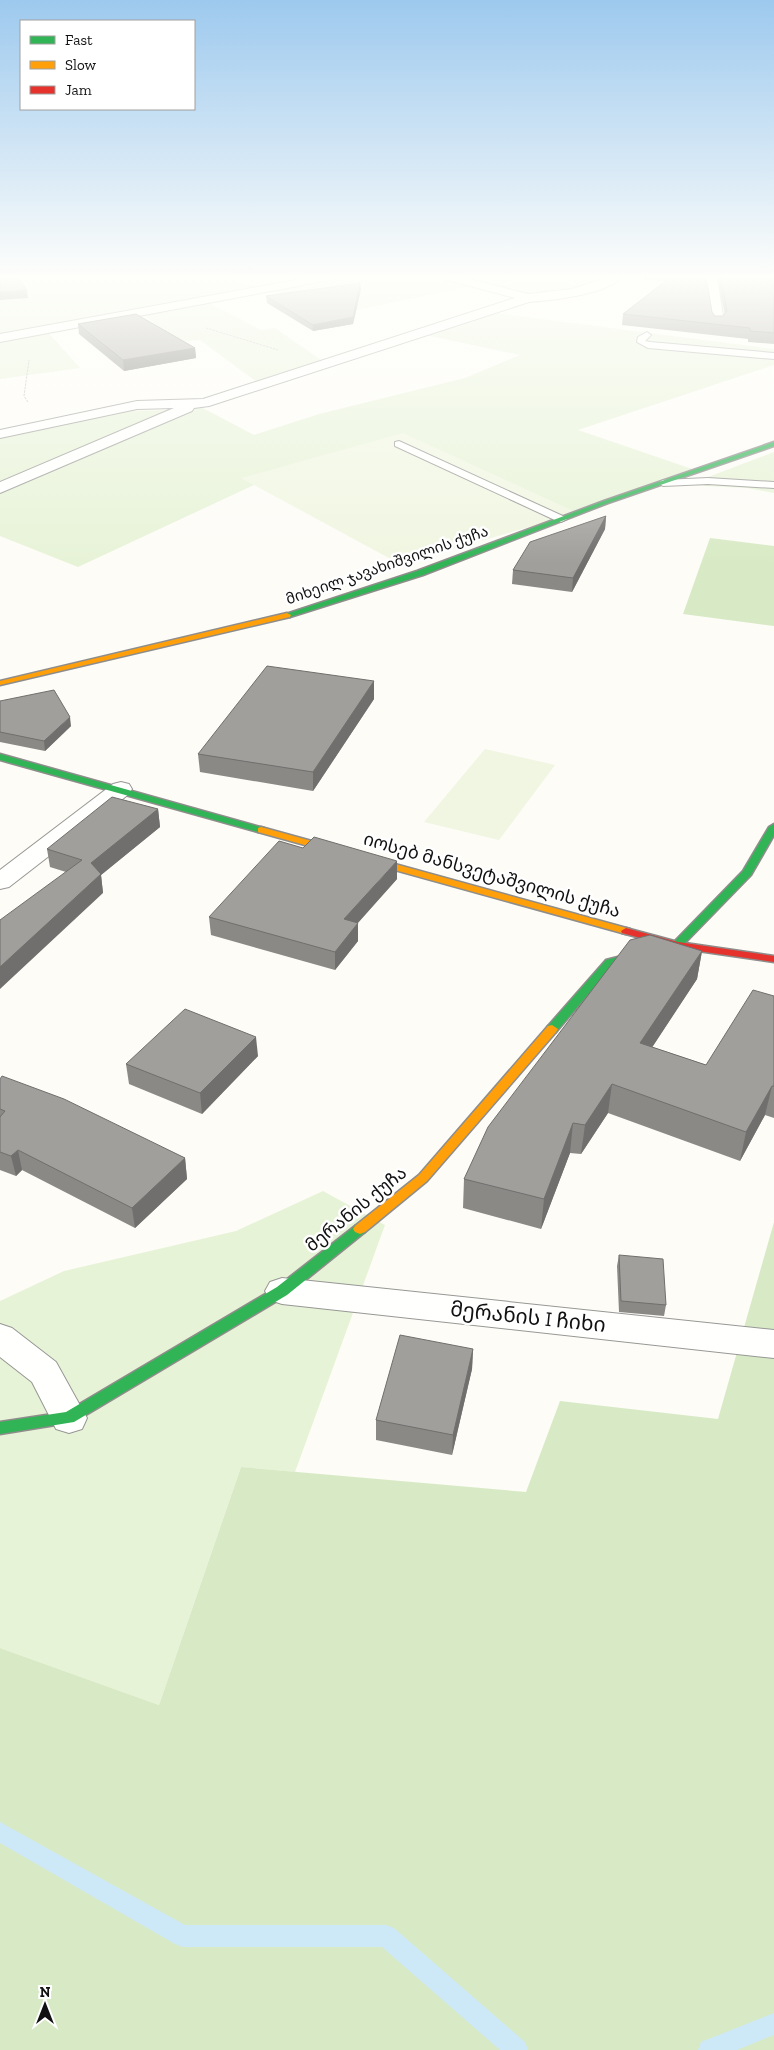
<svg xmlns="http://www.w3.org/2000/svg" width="774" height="2050" viewBox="0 0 774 2050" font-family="'Zilla Slab','Noto Sans Georgian',serif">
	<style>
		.green { fill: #e7f3d7 }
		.forest { fill: #d8eac5 }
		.pitch { fill: #f0f6e1 }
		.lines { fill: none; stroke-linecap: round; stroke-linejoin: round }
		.stream { fill: #cde8f7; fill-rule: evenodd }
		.lane-casing { stroke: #979795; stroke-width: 2 }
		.street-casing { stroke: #979795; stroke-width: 2 }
		.fast-casing { stroke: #8e8d8b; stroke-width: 3 }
		.slow-casing { stroke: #8e8d8b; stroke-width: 3 }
		.jam-casing { stroke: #8e8d8b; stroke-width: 3 }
		.path { stroke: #b9b9b8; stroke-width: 1; stroke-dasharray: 2.5 1; stroke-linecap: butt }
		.lane { fill: #fffffe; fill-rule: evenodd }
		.street { fill: #fffffe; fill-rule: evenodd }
		.fast { fill: #30b455; fill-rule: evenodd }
		.slow { fill: #ff9f0a; fill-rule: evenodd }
		.jam { fill: #e5322d; fill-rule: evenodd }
		.wall { fill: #8a8986 }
		.shaded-wall { fill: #716f6d }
		.building { fill: #a19f9c; stroke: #716f6d }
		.labels { text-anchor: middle; stroke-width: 5; stroke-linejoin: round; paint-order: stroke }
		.far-street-label { font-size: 15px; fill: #111; stroke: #fff }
		.street-label { font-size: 18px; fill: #111; stroke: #fff }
		.near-street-label { font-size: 21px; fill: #111; stroke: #fff }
	</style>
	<rect width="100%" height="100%" fill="#fdfcf7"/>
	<g class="green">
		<polygon points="0,277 227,277 265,289 330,277 616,277 581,290 528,298 478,285 327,316 265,289 205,301 261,330 275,328 327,364 261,385 200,340 176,342 141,312 46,330 80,368 0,379"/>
		<polygon points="487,312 774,349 774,365 578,430 698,471 578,513 242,478 254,485 78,567 0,536 0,491 195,404 254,435 319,414 465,378 520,355 421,334"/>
		<polygon points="172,410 0,483 0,438 122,411"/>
		<polygon points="774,452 774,493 747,488 687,485"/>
		<polygon points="323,1191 385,1225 295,1472 241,1467 159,1705 0,1648 0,1301 64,1271 236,1231"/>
	</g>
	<g class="forest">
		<polygon points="710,538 774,546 774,626 683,614"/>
		<polygon points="774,1222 774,2050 0,2050 0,1648 159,1705 241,1467 526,1492 560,1401 718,1419"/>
	</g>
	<g class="pitch">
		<polygon points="403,433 578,513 400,564 241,478"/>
		<polygon points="485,749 555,765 499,840 424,822"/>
	</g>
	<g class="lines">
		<g class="stream">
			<polygon points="0,1822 185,1925 386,1925 394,1928 525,2042 528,2050 500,2050 382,1947 183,1947 175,1944 0,1843"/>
			<polygon points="774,2013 774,2035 737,2050 698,2050 701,2042"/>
		</g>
		<defs>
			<g id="lane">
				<polygon points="647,332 651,335 645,341 650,342 774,353 774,359 648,348 637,342 638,337"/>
				<polygon points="399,441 565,517 567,519 561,522 557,521 395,446 395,442"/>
				<polygon points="708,478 774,482 774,488 708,484 663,486 658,483 663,480"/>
			</g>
			<g id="street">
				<polygon points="312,277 336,277 330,280 0,342 0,334"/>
				<path d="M442,277H461L528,294L573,289L607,277H622C606,295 553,300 529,302L209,406L194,408L192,411L0,493V482L174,408L137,409L0,438V430L137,401L203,399L515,298L444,279Z"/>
				<polygon points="705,277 717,277 724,322 722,325 714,325 712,322"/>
				<polygon points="121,782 129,784 132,789 129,794 9,887 0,889 0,870 113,784"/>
				<polygon points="282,1278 774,1330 774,1358 282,1304 270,1300 265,1291 270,1282"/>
				<polygon points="0,1324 12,1328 56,1362 87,1418 82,1429 69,1433 56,1429 32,1382 0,1357"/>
			</g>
			<g id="fast">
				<polygon points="774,442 774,446 608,503 423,575 290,617 283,615 417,571 604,501"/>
				<polygon points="0,754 264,828 266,830 264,832 258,832 0,760"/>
				<polygon points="774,824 774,835 751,875 681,947 614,964 556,1032 548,1032 546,1029 548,1026 606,960 673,943 743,871 769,827"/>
				<polygon points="360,1224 365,1226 367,1229 365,1232 287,1295 74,1422 0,1434 0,1422 66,1412 277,1287 355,1226"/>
			</g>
			<g id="slow">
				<polygon points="287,613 291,615 290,617 0,685 0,681"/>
				<polygon points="261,827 630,929 631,931 626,934 622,933 258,832 258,828"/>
				<polygon points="552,1025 558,1029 556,1032 427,1181 365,1232 360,1234 355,1232 353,1229 355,1226 419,1175 548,1026"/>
			</g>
			<polygon id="jam" points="626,928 678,942 774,956 774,962 677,948 622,933 621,931"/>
		</defs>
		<use href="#lane" class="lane-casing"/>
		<use href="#street" class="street-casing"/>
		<use href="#fast" class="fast-casing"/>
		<use href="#slow" class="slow-casing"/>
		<use href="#jam" class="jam-casing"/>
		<g class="path">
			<polyline points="206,328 278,350"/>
			<polyline points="28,402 24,396 29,360"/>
		</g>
		<use href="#lane" class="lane"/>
		<use href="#street" class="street"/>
		<use href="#fast" class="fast"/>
		<use href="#slow" class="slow"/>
		<use href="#jam" class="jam"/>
	</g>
	<g class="wall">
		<polygon points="644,277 706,277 712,312 715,316 723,316 725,315 717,277 774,277 774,344 748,342 748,339 622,325 623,314 665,281 644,280"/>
		<polygon points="361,289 353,324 313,331 267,303 266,296"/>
		<polygon points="78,324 195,348 196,358 124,371 79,334"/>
		<polygon points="606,516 605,529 572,592 512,584 513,570"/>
		<polygon points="374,681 374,699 313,791 200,772 198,754"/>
		<polygon points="0,701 71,726 45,751 0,742"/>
		<polygon points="158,809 160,827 101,875 103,893 66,872 50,867 47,849"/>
		<polygon points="397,879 358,923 358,941 335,970 211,935 209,917"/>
		<polygon points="702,951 697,979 652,1047 706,1065 774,996 774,1118 765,1115 740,1161 608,1113 581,1154 570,1153 541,1229 463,1208 464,1179"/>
		<polygon points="258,1056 202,1114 129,1084 126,1064"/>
		<polygon points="0,1079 185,1158 187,1179 135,1228 22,1170 16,1176 0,1170"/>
		<polygon points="619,1255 666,1305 664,1316 619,1312 617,1266"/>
		<polygon points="473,1349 472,1369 452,1455 376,1440 376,1420"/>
	</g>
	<g class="shaded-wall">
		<polygon points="360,283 361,289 353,324 313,331 313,325"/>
		<polygon points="27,290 28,298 0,300 0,292"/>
		<polygon points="195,348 196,358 124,371 123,360"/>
		<polygon points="606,516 605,529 572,592 573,578"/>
		<polygon points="374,681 374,699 313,791 313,772"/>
		<polygon points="70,717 71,726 45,751 44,741"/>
		<polygon points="158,809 160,827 101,875 103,893 0,989 0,967 91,863"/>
		<polygon points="397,861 397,879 345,937 344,919"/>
		<polygon points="358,923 358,941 335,970 335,952"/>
		<polygon points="702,951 697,979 636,1072 640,1043"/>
		<polygon points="256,1037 258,1056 202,1114 200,1093"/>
		<polygon points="612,1084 608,1113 581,1154 585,1125"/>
		<polygon points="772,1086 765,1115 740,1161 746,1132"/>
		<polygon points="573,1123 570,1153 541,1229 544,1199"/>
		<polygon points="18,1150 22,1170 16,1176 11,1156"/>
		<polygon points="185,1158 187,1179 135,1228 132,1208"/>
		<polygon points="473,1349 472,1369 452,1455 453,1435"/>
	</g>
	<g class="building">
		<polygon points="0,277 17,277 27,290 0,292"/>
		<polygon points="671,277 706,277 712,312 715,316 723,316 727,311 721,277 774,277 774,333 750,331 750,328 623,314"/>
		<polygon points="360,283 353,317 313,325 266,296"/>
		<polygon points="136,314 195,348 123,360 78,324"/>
		<polygon points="606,516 573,578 513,570 530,542"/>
		<polygon points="267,666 374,681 313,772 198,754"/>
		<polygon points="54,690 70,717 44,741 0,732 0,701"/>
		<polygon points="112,797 158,809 91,863 101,874 0,967 0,920 82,860 47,849"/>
		<polygon points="314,837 397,861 344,919 358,923 335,952 209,917 279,841 303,848"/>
		<polygon points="650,935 702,951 640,1043 706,1065 753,990 774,996 774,1086 772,1086 746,1132 612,1084 585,1125 573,1123 544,1199 464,1179 488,1127 630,940"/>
		<polygon points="185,1009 256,1037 200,1093 126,1064"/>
		<polygon points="2,1076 64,1099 185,1158 132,1208 18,1150 11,1156 0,1152 0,1117 5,1111 0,1109 0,1079"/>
		<polygon points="619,1255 663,1259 666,1305 621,1301"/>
		<polygon points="400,1335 473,1349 453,1435 376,1420"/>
	</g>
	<linearGradient id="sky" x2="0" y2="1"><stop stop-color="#9dc9ee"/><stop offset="0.49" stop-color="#fefefb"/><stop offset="1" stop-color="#fefefb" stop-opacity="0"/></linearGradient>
	<rect width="774" height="564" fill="url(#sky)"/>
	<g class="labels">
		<g class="far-street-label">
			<text transform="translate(387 565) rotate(-19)" y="5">მიხეილ ჯავახიშვილის ქუჩა</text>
		</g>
		<g class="street-label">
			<text transform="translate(492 875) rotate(16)" y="6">იოსებ მანსვეტაშვილის ქუჩა</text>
			<text transform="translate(356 1209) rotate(-39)" y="6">მერანის ქუჩა</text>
		</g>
		<g class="near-street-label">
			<text transform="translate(528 1317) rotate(6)" y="7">მერანის I ჩიხი</text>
		</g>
	</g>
	<rect x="20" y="20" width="175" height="90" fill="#ffffff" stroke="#a0a0a0"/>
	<rect x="30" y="36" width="25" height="8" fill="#30b455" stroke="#a0a0a0"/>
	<text x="65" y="45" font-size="15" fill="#111111">Fast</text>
	<rect x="30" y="61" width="25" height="8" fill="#ff9f0a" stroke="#a0a0a0"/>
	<text x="65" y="70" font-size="15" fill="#111111">Slow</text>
	<rect x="30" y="86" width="25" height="8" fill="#e5322d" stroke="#a0a0a0"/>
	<text x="65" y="95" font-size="15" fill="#111111">Jam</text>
	<g transform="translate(45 2005)" stroke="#ffffff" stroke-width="4" paint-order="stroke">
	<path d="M0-4L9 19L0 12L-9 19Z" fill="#111111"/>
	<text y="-8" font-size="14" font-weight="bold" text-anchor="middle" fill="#111111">N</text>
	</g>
</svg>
